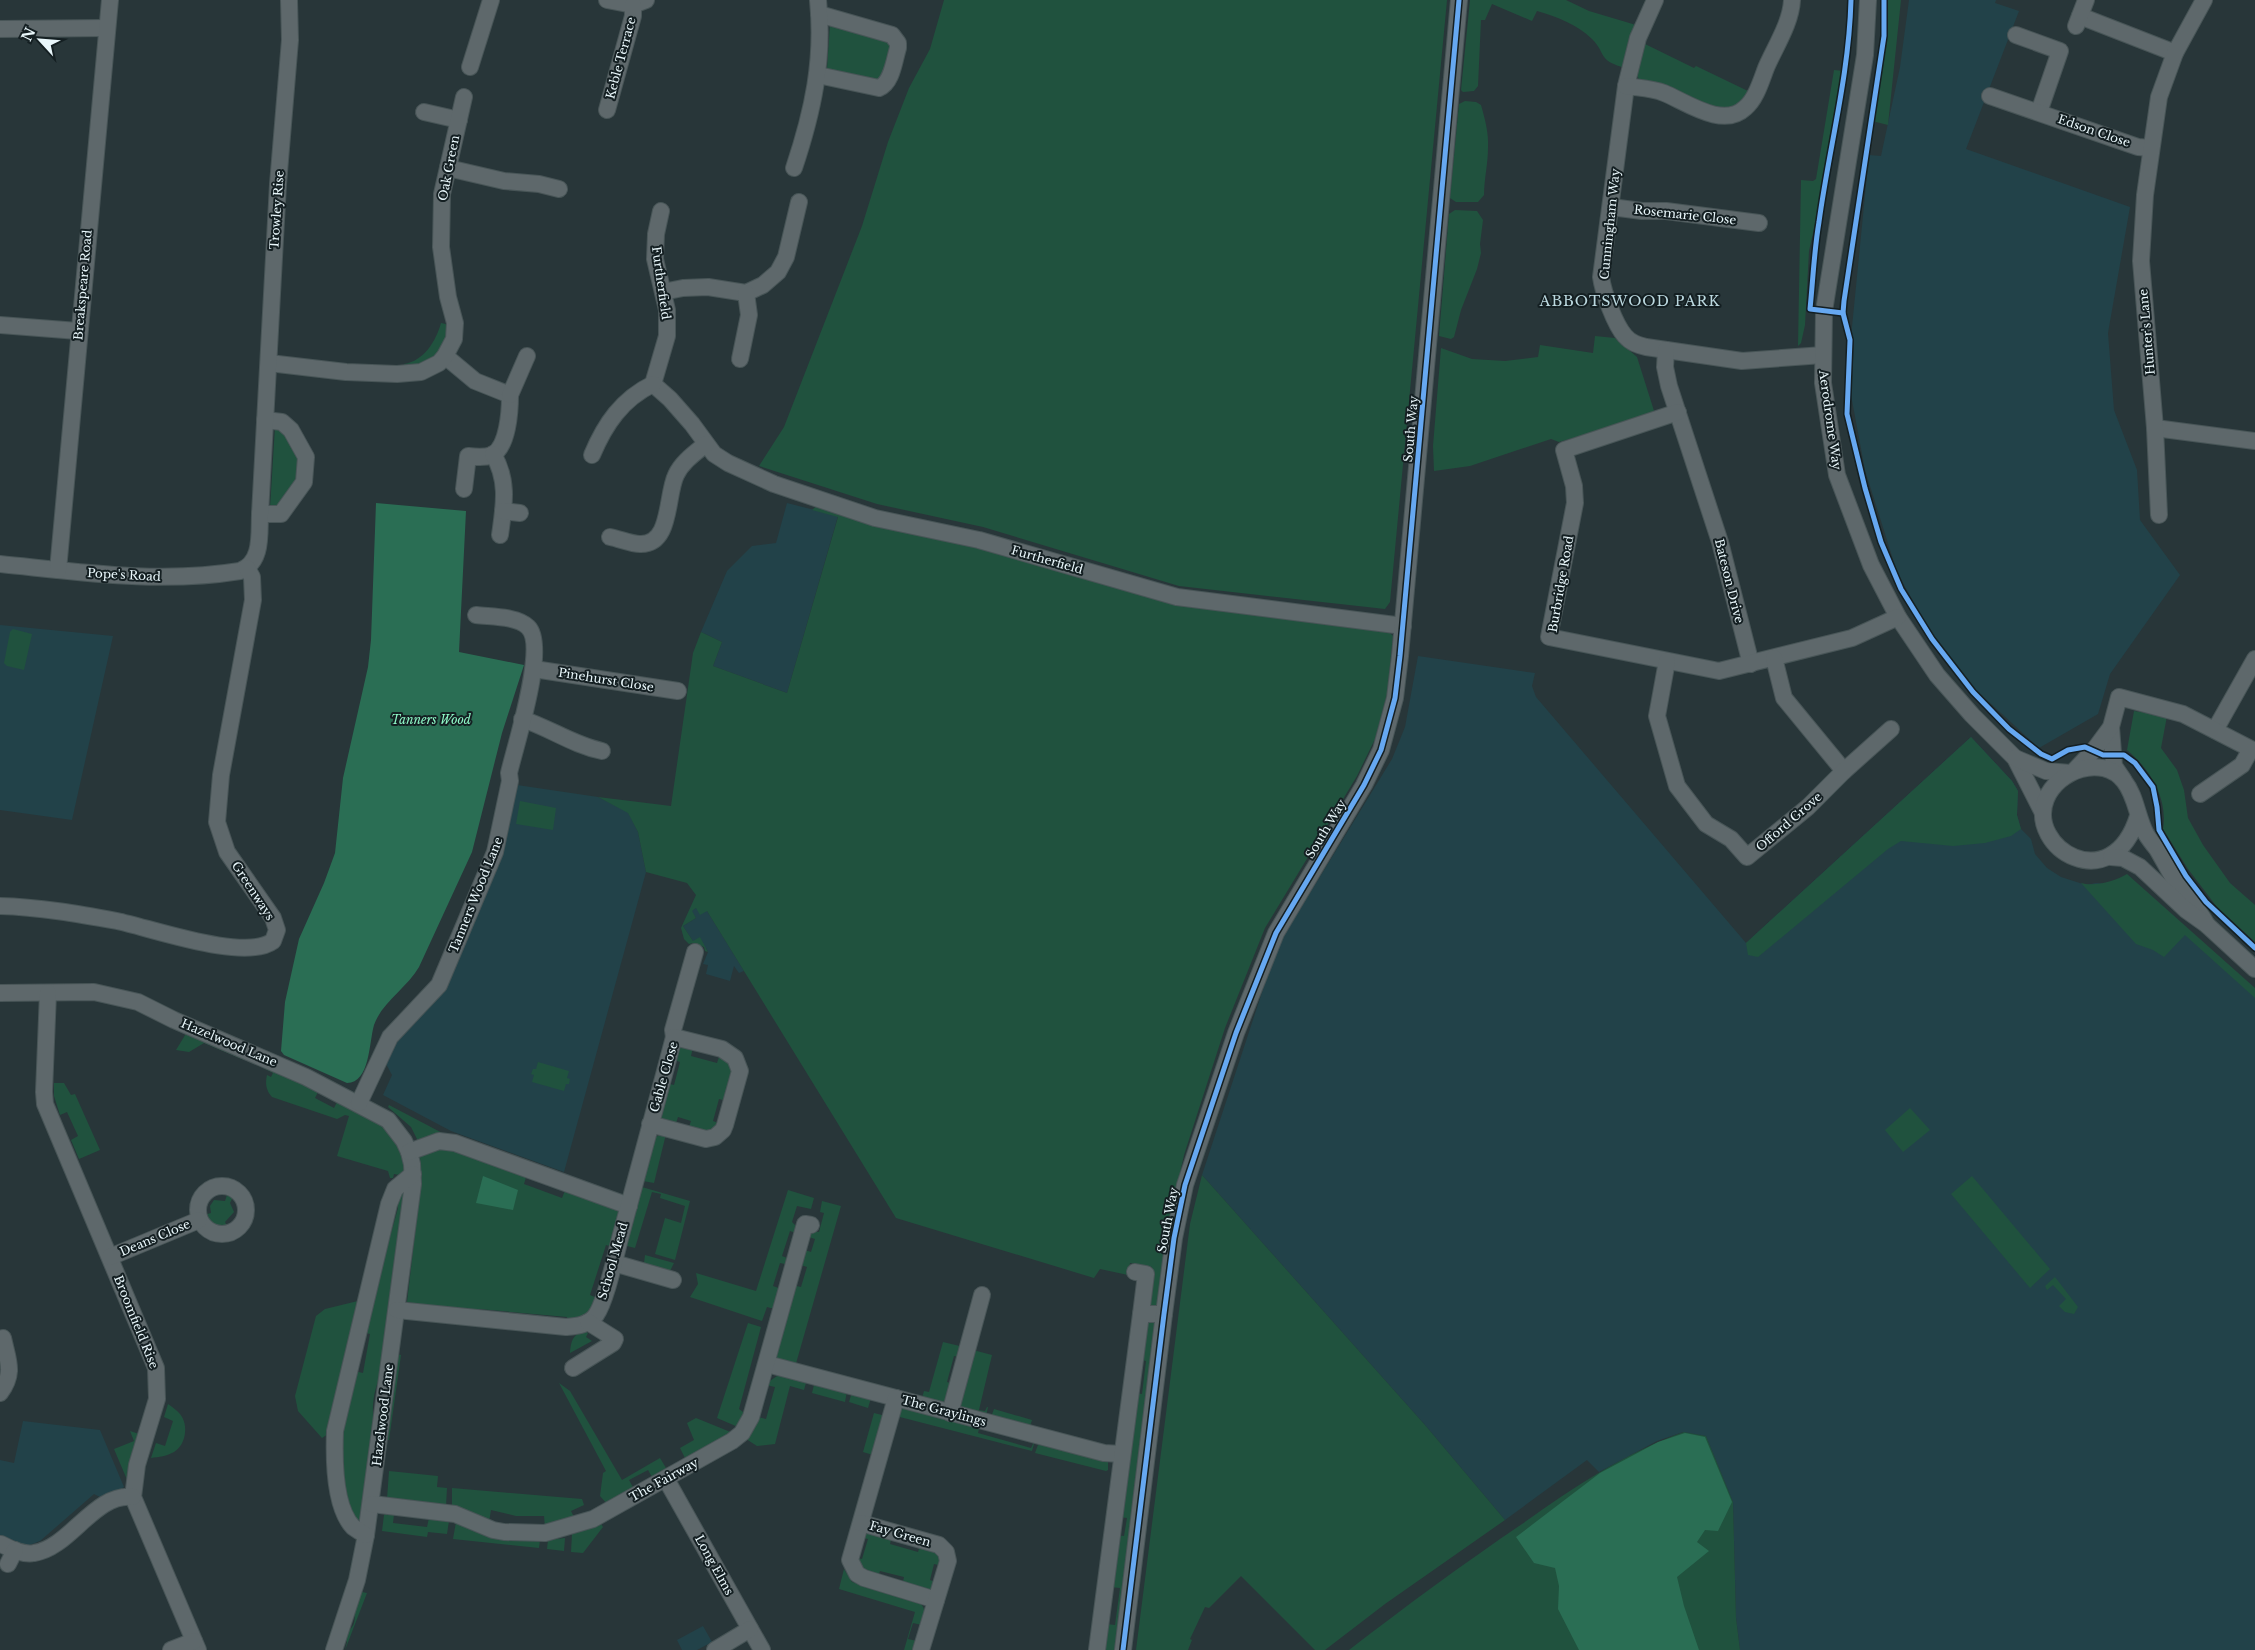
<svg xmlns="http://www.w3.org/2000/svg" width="2255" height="1650" viewBox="0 0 2255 1650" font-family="'Libre Baskerville',serif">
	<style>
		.built { fill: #224249 }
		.green { fill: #20523e }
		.forest { fill: #2a6e54 }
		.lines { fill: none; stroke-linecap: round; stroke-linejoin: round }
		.minor-casing { stroke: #485557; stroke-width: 18 }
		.minor { stroke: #5e686b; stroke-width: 16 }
		.cycleway-casing { stroke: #141f22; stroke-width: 8 }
		.cycleway { stroke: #66a8f1; stroke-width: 5 }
		.labels { text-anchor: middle; stroke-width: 4; stroke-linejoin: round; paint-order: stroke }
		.street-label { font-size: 12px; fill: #e9f7fb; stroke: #141f22 }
		.park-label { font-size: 12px; font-style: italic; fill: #8ff9c8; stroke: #141f22 }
		.neighbourhood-label { font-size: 14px; letter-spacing: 1px; fill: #bcd9e0; stroke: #141f22 }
	</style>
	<rect width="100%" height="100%" fill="#283639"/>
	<g class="built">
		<polygon points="1909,0 1996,0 1995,3 2019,11 1966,149 2130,207 2108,333 2114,410 2137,470 2140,520 2180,575 2110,674 2098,714 2039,748 1975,689 1934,639 1897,572 1865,470 1851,395 1854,341 1851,337 1869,155 1881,156 1900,67"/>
		<polygon points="787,503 838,516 787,693 713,666 722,642 701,632 727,571 752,546 776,543"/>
		<polygon points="0,625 113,636 72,820 0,810"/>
		<polygon points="1418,656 1535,673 1532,686 1536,697 1746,943 1971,737 2012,781 2018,791 2017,815 2021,829 2031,839 2035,854 2047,868 2061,877 2086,885 2096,883 2134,886 2255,997 2255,1650 1740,1650 1736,1618 1733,1502 1706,1436 1683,1432 1657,1441 1599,1472 1587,1460 1505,1520 1425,1425 1202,1175 1271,965 1283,937 1299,911 1392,759 1405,727"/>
		<polygon points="517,785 598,797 628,812 638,832 646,872 564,1172 451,1131 383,1095 392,1075 384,1060 393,1040 436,999"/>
		<polygon points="696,908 707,911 744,971 739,973 734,966 730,981 706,974 708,965 703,964 708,952 706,948 693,941 683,926 696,918 691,911"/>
		<polygon points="23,1421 100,1430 124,1487 104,1499 94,1494 40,1541 30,1545 25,1545 2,1536 0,1539 0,1460 14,1463"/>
		<polygon points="703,1626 712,1642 697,1650 682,1650 677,1640"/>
	</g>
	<g class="green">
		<polygon points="944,0 1447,0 1390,602 1385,609 1179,586 983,527 877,504 759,466 784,427 862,226 888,142 909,88 930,49"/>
		<path d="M1470,0H1566L1589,11L1636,25L1622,67C1598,60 1606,53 1592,39C1577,24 1557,17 1537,11L1532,21L1492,4L1485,20H1481L1478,86L1474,91L1463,92L1461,90Z"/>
		<polygon points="1887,0 1901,0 1888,125 1872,121 1881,72"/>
		<polygon points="830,24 891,41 883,81 827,69"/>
		<polygon points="1645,44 1694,68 1696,66 1750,92 1740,108 1715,110 1639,79 1636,74"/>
		<polygon points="1834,70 1843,71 1827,171 1809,251 1805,325 1801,343 1798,346 1801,180 1813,181 1816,179"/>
		<path d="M1465,101L1476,102L1481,105C1485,119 1489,134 1488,148C1488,164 1484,179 1484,195L1478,202H1456L1450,198L1459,104Z"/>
		<polygon points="1455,210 1477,211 1483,220 1480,244 1481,253 1477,269 1461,310 1454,337 1451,339 1439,336 1449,214"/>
		<path d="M441,323L450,325C441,356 438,363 405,367L404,364C424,361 436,341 441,323Z"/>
		<polygon points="1595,336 1615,338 1637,357 1655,414 1559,442 1551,439 1470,466 1434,471 1433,446 1441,348 1472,359 1505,361 1538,357 1540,345 1593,353"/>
		<polygon points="275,427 280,427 302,458 299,482 279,508 270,508"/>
		<polygon points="819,504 978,544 1177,601 1387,630 1393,636 1387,694 1375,739 1357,776 1265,928 1225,1028 1184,1155 1166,1236 1158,1305 1152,1308 1147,1303 1152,1267 1130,1263 1128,1275 1100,1269 1094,1278 896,1218 707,911 700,915 696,908 692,911 696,918 683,926 693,941 700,937 708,952 705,951 704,947 693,943 689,944 684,939 681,928 696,895 687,883 646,872 638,832 628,813 598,797 671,806 693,653 701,632 722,642 713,666 787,693 838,517 812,510"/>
		<polygon points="13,629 32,634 24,670 7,666 4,663 10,632"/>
		<path d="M2134,711L2167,716L2161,748L2177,770L2184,790L2188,818L2203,845L2230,883L2255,905V942L2217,907L2188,869L2163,829C2168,798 2150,769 2127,750Z"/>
		<polygon points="1971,737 2012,781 2018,791 2017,815 2021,829 2011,836 1985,843 1953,846 1901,841 1888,849 1758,957 1748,955 1746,943"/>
		<polygon points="520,801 556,808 553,830 516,824"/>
		<path d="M2127,874L2255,988V998L2185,935L2164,957L2153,950L2136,944L2081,883C2095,887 2115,881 2127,874Z"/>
		<polygon points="187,1032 246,1056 244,1060 204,1043 189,1052 176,1050"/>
		<polygon points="686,1046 693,1047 691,1056 717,1063 720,1054 725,1057 735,1070 727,1101 719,1099 713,1121 721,1124 714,1132 688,1130 691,1121 678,1117 675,1126 658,1118 665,1083 674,1085 680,1062 672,1059 678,1048"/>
		<polygon points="538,1062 569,1071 567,1078 570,1079 569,1084 566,1084 564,1091 532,1082 534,1075 531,1074 533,1069 536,1069"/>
		<path d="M265,1064L319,1090L315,1098L334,1108L338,1100L375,1120L384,1128L397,1146L407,1169L400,1175L394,1174L393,1178H390L388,1171L337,1156L349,1116L345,1115L337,1119L272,1097C266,1090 265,1084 267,1075L271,1077L273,1073L263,1068Z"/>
		<polygon points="54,1083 64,1083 71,1095 75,1094 100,1150 79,1159 71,1140 78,1136 67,1112 60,1115 54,1096"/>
		<polygon points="389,1105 448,1136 418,1141 411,1127 388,1107"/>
		<polygon points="1910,1108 1930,1130 1903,1152 1885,1130"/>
		<polygon points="661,1134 666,1134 654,1183 643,1181 656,1137"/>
		<path d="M444,1147L527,1174L524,1184L562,1198L566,1188L616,1207L619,1211L613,1247L606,1245L590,1295L597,1298C589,1313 583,1317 567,1322V1317L479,1309V1314L407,1302L421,1183L420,1155Z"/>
		<polygon points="1202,1175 1425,1425 1505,1520 1385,1604 1325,1650 1315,1650 1241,1576 1209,1608 1205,1607 1190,1639 1192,1640 1188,1650 1136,1650 1190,1224"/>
		<polygon points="1972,1176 2050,1269 2030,1288 1951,1194"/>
		<polygon points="642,1187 690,1201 675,1260 655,1254 665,1218 681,1223 685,1206 660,1198 661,1194 652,1192 635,1248 627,1246 625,1244"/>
		<polygon points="788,1190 814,1198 811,1209 797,1206 792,1222 797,1227 799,1234 790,1231 782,1256 792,1260 790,1265 780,1263 773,1286 784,1290 778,1310 767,1307 762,1321 690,1297 698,1284 696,1273 756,1291"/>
		<path d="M406,1191L384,1370C374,1384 370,1410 375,1427L360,1522L356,1520L344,1494L340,1431L354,1371L363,1373L370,1334L362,1332L385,1240L390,1237L398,1208L395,1199Z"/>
		<path d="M228,1192L234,1195L230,1203L234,1212L225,1222L228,1228C216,1230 209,1226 204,1215L211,1213L210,1206L214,1200L225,1201Z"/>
		<polygon points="822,1201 841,1206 795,1367 780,1363 775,1357 792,1285 801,1287 807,1267 798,1264 802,1249 811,1252 815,1239 806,1236 814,1231 819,1232 824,1213 820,1212"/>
		<polygon points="645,1255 674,1263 670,1271 644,1263"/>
		<polygon points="2055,1277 2078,1307 2074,1314 2065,1312 2059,1306 2066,1299 2053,1285 2047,1290 2045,1286"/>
		<polygon points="362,1300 328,1434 322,1438 298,1411 295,1396 316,1316 325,1309"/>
		<polygon points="1145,1321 1153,1321 1156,1324 1117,1650 1102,1650 1106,1624 1115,1625 1120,1588 1110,1587 1116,1535 1124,1536 1127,1518 1119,1517 1134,1393 1142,1394 1146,1361 1138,1359"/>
		<polygon points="748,1323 761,1327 739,1409 747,1415 738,1427 717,1418"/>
		<path d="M585,1331L588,1333L586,1337L592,1341L570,1353C571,1342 572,1334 585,1331Z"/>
		<polygon points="943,1342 964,1347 961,1358 954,1356 947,1382 954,1384 943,1403 922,1398 924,1391 929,1392"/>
		<polygon points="973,1350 992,1355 979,1410 985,1411 987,1407 988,1407 986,1416 961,1407 959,1404"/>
		<polygon points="397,1354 401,1355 389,1440 384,1440"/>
		<polygon points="780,1374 807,1379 804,1390 790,1386 775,1444 757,1446 743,1437 758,1417 766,1419 775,1387 766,1385 767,1383"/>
		<polygon points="815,1381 847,1391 845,1402 812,1393"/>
		<polygon points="559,1383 570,1391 622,1480 660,1458 666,1468 652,1477 648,1470 629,1480 635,1491 608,1505 600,1496 603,1473 606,1471"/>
		<polygon points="852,1392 871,1398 868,1408 849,1402"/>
		<path d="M168,1404C172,1407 177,1410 180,1414C189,1425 186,1445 174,1452C167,1456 159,1457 151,1458L156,1443L165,1446L173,1421L164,1417Z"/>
		<polygon points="904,1405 980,1425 978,1433 1031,1448 1035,1440 1032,1451 896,1416"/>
		<polygon points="994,1409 1032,1420 1030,1426 991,1417"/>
		<polygon points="874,1413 882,1415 883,1419 873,1455 863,1452"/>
		<polygon points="696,1418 733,1433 685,1458 680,1448 694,1440 687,1423"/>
		<polygon points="130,1431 139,1434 128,1482 114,1449 134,1441"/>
		<path d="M1684,1432L1706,1436L1733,1502L1736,1618L1740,1650H1349C1406,1606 1463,1564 1522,1524C1573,1488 1624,1453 1684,1432Z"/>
		<polygon points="1039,1442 1108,1461 1108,1470 1106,1471 1035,1453"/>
		<polygon points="389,1471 438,1476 437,1487 447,1488 446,1506 387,1499"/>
		<polygon points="452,1488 582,1499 584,1505 571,1511 576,1521 545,1527 544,1516 516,1516 491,1510 489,1522 452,1506"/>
		<polygon points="387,1513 394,1514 393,1523 427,1527 429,1518 449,1521 447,1534 428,1532 427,1537 382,1531 384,1515"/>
		<polygon points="456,1522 540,1540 539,1548 453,1539"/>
		<polygon points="600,1522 603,1527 583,1553 571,1552 572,1534"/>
		<path d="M866,1532L892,1536L890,1544L918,1552L921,1543L938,1550L943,1566L934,1564L930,1580L938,1583C927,1597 917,1590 902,1586L904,1577L880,1571L877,1579L864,1575L854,1557L862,1559L868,1539L860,1537Z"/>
		<polygon points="565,1538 564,1551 547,1549 548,1540"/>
		<path d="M844,1569L852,1582L916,1600C927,1607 925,1613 922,1625L913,1623L908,1639L917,1641L915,1650H904L915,1612L839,1589Z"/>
		<path d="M362,1592L367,1593L345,1650L347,1642L344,1638L346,1632C359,1625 353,1615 355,1606C356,1602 358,1597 360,1594Z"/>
	</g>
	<g class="forest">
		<path d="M376,503L466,511L459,652L524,665L502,733L472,852L419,967C407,988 382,1002 374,1025C369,1042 370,1083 347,1083L284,1055L281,1051L285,1002L299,939L324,883L335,853L343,778L368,667L371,640Z"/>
		<polygon points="483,1176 518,1190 513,1210 476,1203"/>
		<polygon points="1685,1433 1705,1437 1732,1502 1718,1531 1705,1530 1697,1542 1709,1551 1677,1577 1684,1606 1699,1650 1579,1650 1558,1609 1559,1586 1555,1568 1534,1563 1516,1537 1600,1473 1658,1442"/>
	</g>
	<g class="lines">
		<defs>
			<g id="minor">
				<polyline points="607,0 633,5 646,0"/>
				<path d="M1655,0L1638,38L1626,86L1601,277C1603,292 1615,325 1625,336C1631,343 1638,345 1646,347L1742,361L1823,355"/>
				<polyline points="1868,0 1865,55 1824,311 1823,383 1837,475 1871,565 1898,617 1937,675 1972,715 2015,758 2043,813"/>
				<polyline points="2080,16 2175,53"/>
				<polyline points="2076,26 2086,0"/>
				<polyline points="0,29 107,28"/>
				<polyline points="2016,35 2060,51 2039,112"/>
				<polyline points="470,67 491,0"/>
				<path d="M818,75L879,88C892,83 894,61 898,48V43L892,35L819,14"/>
				<path d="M1626,86C1639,88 1652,88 1664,93C1686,102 1723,129 1745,108C1756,99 1761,81 1766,68C1775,47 1791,23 1792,0"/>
				<polyline points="1990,96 2138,147 2151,148"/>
				<polyline points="607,110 633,16 633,5"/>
				<polyline points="424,112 459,120"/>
				<polyline points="448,168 504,181 539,184 559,189"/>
				<path d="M794,168C813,111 824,60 818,0"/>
				<polyline points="1611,207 1642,211 1666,211 1759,223"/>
				<polyline points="661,211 656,234 655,259 667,310 667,336 653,384 670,399 692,424 714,454 728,463 774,484 875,518 979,540 1177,597 1403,626"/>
				<polyline points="663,292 683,288 708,287 746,293 763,285 778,272 786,257 799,202"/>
				<polyline points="0,325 78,331"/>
				<polyline points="1666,350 1665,367 1669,386 1720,542 1751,664"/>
				<path d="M445,356L475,381L510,395C510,411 508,447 492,455C484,458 476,457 468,456L464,489"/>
				<polyline points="740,359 749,315 746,293"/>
				<polyline points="269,363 346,372 397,374 421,372 439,363 445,356 454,339 455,323 448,297 441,247 442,194 464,97"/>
				<polyline points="510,395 527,356"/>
				<polyline points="1678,412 1564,450 1574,486 1575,503 1549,637 1719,671 1852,638 1898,617"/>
				<polyline points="2155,428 2255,441"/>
				<path d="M493,454C509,481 504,506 500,535"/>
				<path d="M592,455C605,424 622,399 653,384"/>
				<polyline points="503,511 520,513"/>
				<polyline points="260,514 281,514 304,482 306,457 291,430 282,422 265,420"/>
				<polyline points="2159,515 2155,428 2141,261 2145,195 2159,97 2175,53 2204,0"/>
				<path d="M610,537C620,539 631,544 640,544C672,545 666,495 676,475C682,462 695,453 706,444"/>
				<path d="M0,564C80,572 160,584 240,571C263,562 259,534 260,514L278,184L290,40L289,0"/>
				<polyline points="58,570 110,0"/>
				<polyline points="1774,658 1784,698 1844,771"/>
				<polyline points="1667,661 1657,716 1677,786 1706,824 1731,839 1747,857 1808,807 1844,771 1891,729"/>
				<polyline points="534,669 678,691"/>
				<path d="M522,719C550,728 573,745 602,751"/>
				<polyline points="2111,727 2114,766 2123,779"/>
				<polyline points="2215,730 2255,659"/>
				<polyline points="2015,758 2046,771 2070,773"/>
				<polyline points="2075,770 2094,750 2111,727 2119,697 2183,714 2251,749 2242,765 2200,794"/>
				<path d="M2138,816C2112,900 2026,848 2046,799C2058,770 2102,754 2124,781C2136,796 2137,817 2146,834C2149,839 2153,844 2157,849C2163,859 2168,869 2174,879C2185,894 2198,908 2207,925"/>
				<polyline points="2111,857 2123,858 2140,867 2186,910 2207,925 2255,969"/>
				<path d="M0,906C39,907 79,914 117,921C151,928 245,962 273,941L277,930L273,918L227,852L217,822L221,775L253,600L252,577L247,568"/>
				<polyline points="0,993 94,992 138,1002 174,1020 306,1077 388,1120 404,1141 409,1152 412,1164 413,1184 366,1535 357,1580 334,1650"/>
				<polyline points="48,993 44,1092 45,1104 156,1368 157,1399 137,1465 133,1497 198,1650"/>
				<polyline points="674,1037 673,1030 695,952"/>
				<path d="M359,1103L390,1037L439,985L495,852L510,781L509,773C515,746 548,646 528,627C517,616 491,617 476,615"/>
				<polyline points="409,1152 439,1141 455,1143 629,1206"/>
				<circle cx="222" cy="1210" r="24"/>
				<polyline points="110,1257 199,1220"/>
				<polyline points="614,1263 673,1280"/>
				<polyline points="1135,1272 1146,1274 1141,1314"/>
				<path d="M397,1310L566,1327C577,1326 589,1325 596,1315C607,1299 616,1252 622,1231C639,1167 657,1102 674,1037L722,1049L735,1058L740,1071L725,1125L723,1130L715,1137L706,1139L650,1124"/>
				<polyline points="767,1364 1104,1453 1121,1454"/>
				<polyline points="573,1368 613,1343 615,1339 588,1322"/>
				<path d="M0,1393C15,1373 8,1361 3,1338"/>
				<polyline points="896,1398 850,1560 857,1574 864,1578 936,1600"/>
				<polyline points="950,1413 982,1295"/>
				<polyline points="666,1479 762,1650"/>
				<polyline points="372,1504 455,1514 493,1530 504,1532 545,1533 593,1519 732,1441 742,1433 751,1417 805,1224 811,1225"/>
				<polyline points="861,1523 939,1545 946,1552 948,1561 921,1650"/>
				<path d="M366,1535C362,1533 357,1530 353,1527C334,1507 334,1457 335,1431L389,1204L395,1189L413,1174"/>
				<path d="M1,1544C11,1549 23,1555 34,1553C70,1548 95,1492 133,1497"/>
				<polyline points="8,1564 15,1550"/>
				<polyline points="171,1650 194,1641"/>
				<polyline points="715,1650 750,1629"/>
				<polyline points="1097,1650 1141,1314 1164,1314"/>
				<polyline points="1123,1650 1164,1314 1174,1238 1185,1185 1236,1033 1276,933 1364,785 1381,750 1395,698 1400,656 1459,0"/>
			</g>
		</defs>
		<use href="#minor" class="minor-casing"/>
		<use href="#minor" class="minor"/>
		<defs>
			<g id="cycleway">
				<polyline points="1884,0 1884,36 1844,301 1843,313 1850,340 1847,414 1865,488 1881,542 1901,589 1932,639 1973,692 2009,729 2041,754 2052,759 2068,750 2085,747 2103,755 2124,755 2135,763 2153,787 2157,807 2159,830 2186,876 2206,902 2255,948"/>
				<path d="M1843,313L1810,309C1813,280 1814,251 1819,222C1829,148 1849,76 1851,0"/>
				<polyline points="1123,1650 1164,1314 1174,1238 1185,1185 1236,1033 1276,933 1364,785 1381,750 1395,698 1400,656 1459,0"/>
			</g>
		</defs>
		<use href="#cycleway" class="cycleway-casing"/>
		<use href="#cycleway" class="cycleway"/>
	</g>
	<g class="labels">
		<g class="street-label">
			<text transform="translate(621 58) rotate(-75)" y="4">Keble Terrace</text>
			<text transform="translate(2094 131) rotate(19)" y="4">Edson Close</text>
			<text transform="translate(449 168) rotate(-79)" y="4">Oak Green</text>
			<text transform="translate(277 210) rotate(-86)" y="4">Trowley Rise</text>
			<text transform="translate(1685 215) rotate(6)" y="4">Rosemarie Close</text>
			<text transform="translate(1610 224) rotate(-84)" y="4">Cunningham Way</text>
			<text transform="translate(661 283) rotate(82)" y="4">Furtherfield</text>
			<text transform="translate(83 285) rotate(-85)" y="4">Breakspeare Road</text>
			<text transform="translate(2147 332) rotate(-95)" y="4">Hunter's Lane</text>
			<text transform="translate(1830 420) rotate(82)" y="4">Aerodrome Way</text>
			<text transform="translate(1411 429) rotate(-85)" y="4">South Way</text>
			<text transform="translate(1047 560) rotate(16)" y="4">Furtherfield</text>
			<text transform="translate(124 575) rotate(3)" y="4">Pope's Road</text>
			<text transform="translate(1729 581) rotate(76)" y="4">Bateson Drive</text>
			<text transform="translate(1561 584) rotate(-80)" y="4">Burbridge Road</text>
			<text transform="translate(606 680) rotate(9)" y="4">Pinehurst Close</text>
			<text transform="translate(1789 822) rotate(-41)" y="4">Offord Grove</text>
			<text transform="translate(1326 829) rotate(-59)" y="4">South Way</text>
			<text transform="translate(253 891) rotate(57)" y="4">Greenways</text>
			<text transform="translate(476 895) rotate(-68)" y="4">Tanners Wood Lane</text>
			<text transform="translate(229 1043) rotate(23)" y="4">Hazelwood Lane</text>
			<text transform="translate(664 1077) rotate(-74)" y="4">Gable Close</text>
			<text transform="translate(1168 1220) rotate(-79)" y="4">South Way</text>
			<text transform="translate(155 1238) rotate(-23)" y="4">Deans Close</text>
			<text transform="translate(613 1261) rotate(-74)" y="4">School Mead</text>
			<text transform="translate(136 1322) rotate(68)" y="4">Broomfield Rise</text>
			<text transform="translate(944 1411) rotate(15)" y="4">The Graylings</text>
			<text transform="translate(383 1415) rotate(-83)" y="4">Hazelwood Lane</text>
			<text transform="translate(664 1480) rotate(-29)" y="4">The Fairway</text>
			<text transform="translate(900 1534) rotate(16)" y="4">Fay Green</text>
			<text transform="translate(714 1565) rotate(61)" y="4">Long Elms</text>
		</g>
		<g class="park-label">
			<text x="431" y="724">Tanners Wood</text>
		</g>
		<g class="neighbourhood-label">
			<text x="1630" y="306">ABBOTSWOOD PARK</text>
		</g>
	</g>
	<g transform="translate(40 40) rotate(296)" stroke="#141f22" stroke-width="4" paint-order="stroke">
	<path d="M0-4L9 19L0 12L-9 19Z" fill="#e9f7fb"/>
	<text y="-8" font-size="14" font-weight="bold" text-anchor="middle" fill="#e9f7fb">N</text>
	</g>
</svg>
